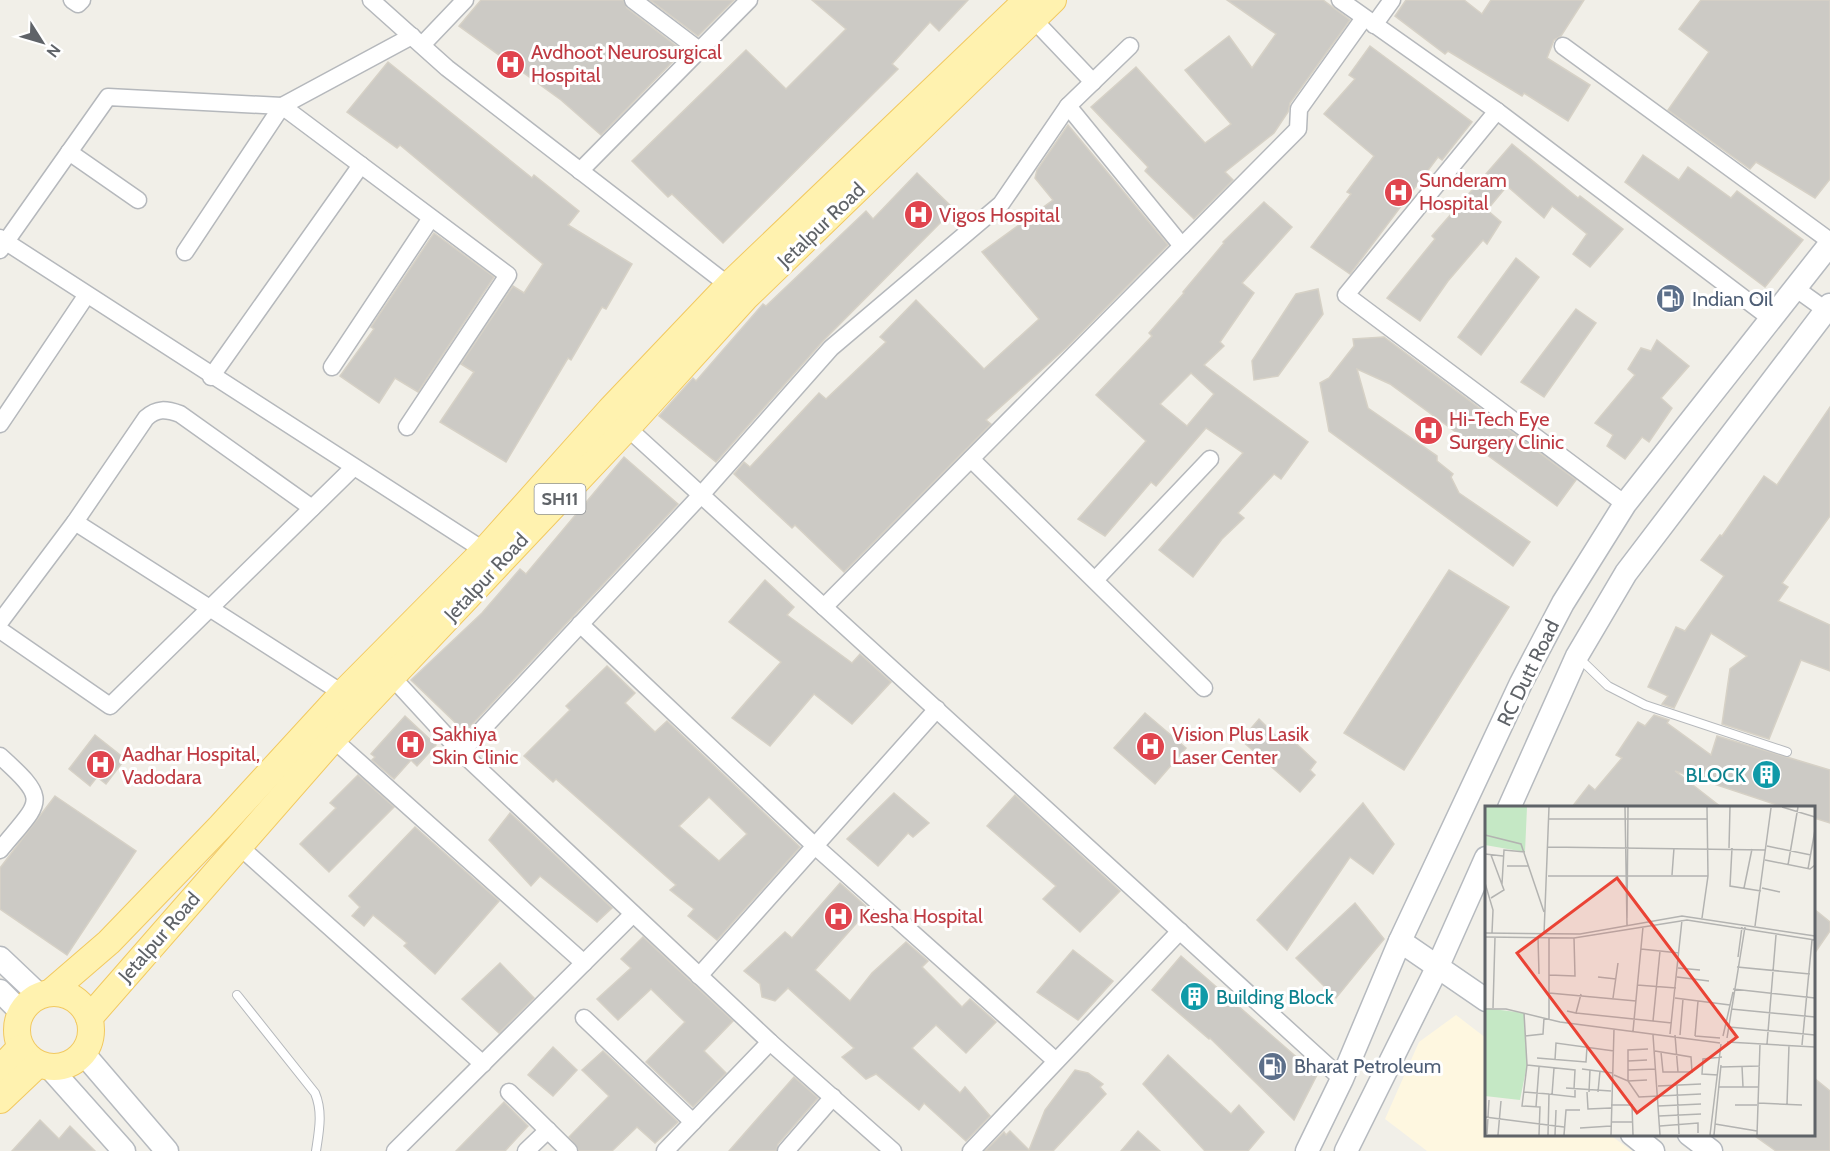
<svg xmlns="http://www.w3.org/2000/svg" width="1830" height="1151" viewBox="0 0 1830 1151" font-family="Cabin,sans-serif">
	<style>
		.commercial { fill: #fef7e0 }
		.building { fill: #cccac5; stroke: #d6d1c6; stroke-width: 1.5; fill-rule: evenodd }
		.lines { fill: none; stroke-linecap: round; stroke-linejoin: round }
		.lane-casing { stroke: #b5b8bc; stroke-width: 10 }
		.street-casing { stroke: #b5b8bc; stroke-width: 19 }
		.secondary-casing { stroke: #b6babf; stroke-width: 25 }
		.primary-casing { stroke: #f2c960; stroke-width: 28 }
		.lane { stroke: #fff; stroke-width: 8 }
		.street { stroke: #fff; stroke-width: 16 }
		.secondary { stroke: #fff; stroke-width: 22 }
		.primary { stroke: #fff2af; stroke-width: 26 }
		.labels { text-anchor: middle; stroke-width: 6; stroke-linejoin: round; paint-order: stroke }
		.shield { fill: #fff; stroke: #8f9295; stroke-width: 1.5 }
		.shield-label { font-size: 18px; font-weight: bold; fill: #5f6368 }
		.health-label { font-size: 20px; fill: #be3a42; stroke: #fff; text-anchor: start }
		.street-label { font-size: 20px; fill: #5f6368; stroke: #fff }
		.service-label { font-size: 20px; fill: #4e5e75; stroke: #fff; text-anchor: start }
		.culture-label { font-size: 20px; fill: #0d838f; stroke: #fff; text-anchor: end }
		.inset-road { fill: none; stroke: #b3b3b1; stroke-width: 1.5 }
		.view { fill: #ea4335; fill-opacity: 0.15; stroke: #ea4335; stroke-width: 3 }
		.inset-edge { fill: none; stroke: #5f6368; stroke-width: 3 }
	</style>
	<rect width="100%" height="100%" fill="#f1efe8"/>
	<polygon class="commercial" points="1456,1015 1486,1038 1486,1134 1610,1135 1632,1151 1427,1151 1385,1119 1419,1042"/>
	<g class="building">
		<polygon points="481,0 623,0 627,8 683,51 601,135 561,100 459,26"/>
		<polygon points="650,0 734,0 698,36"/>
		<polygon points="812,0 968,0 939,31 930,22 892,64 898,69 723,243 672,194 668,197 632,161 746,50 786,89 846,29"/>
		<polygon points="1227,0 1323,0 1350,20 1290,103 1288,112 1274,133 1225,172 1233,180 1194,219 1145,171 1148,167 1091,107 1136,67 1205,143 1231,124 1185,70 1229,36 1252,68 1276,34"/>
		<polygon points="1406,0 1464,0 1482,14 1491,0 1584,0 1561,36 1554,40 1547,58 1590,85 1568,121 1524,93 1522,96 1448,51 1445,54 1395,16"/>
		<polygon points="1701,0 1830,0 1830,179 1815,198 1756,162 1750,169 1668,110 1709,52 1679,29"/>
		<polygon points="1370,46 1472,122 1442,160 1438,157 1350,274 1311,247 1351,194 1347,192 1374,156 1324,114 1355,79 1349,75"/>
		<polygon points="388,62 532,178 534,175 579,211 568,225 632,264 606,309 602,307 571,360 568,358 506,462 440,422 474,372 461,364 513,286 524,293 543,264 400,145 397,148 347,112"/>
		<polygon points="1068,125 1168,245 1067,347 986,420 991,424 844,572 795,525 792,528 734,474 744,462 750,467 819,393 826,399 886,342 880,337 916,300 984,369 1039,319 982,252 1053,200 1035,178 1037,170"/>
		<polygon points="1512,144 1578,198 1580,196 1623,229 1590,267 1573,254 1587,234 1552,206 1544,218 1507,186 1487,210 1501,222 1487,244 1483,240 1448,281 1420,321 1387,298 1435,239 1432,236"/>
		<polygon points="1643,155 1679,180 1688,167 1731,198 1737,191 1803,240 1765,287 1625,182"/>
		<polygon points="917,173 954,209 823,341 716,462 659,416 693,378 696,381 763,304 766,306 866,211 873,219"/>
		<path d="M1264,202L1292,227L1242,283L1254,293L1220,342L1224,346L1204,365L1308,442L1281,479L1274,474L1238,513L1244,518L1222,539L1193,577L1159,550L1243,453L1206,428L1156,486L1151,482L1105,536L1078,519L1146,441L1096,395L1152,336L1149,333L1184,293L1183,292L1224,243L1223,242ZM1191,373L1214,394L1187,426L1160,404Z"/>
		<polygon points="434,233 494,277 418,392 395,378 379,403 340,376 374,329 371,327"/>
		<polygon points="1516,258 1539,277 1481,355 1458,337"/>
		<polygon points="1318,289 1323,314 1278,376 1254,380 1252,361 1296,294"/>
		<polygon points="1576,309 1596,323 1544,397 1521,382"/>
		<polygon points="1384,337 1576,480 1557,506 1390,384 1357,369 1368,408 1437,456 1437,461 1453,474 1451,477 1459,493 1530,542 1513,566 1329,431 1320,383 1329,378 1354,346 1353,339"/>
		<polygon points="1657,340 1689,366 1661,398 1672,408 1649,442 1642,437 1625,459 1607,446 1613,435 1595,423 1635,375 1628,369 1641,348 1651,351"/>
		<polygon points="1830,407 1830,516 1782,583 1788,587 1778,601 1830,625 1830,671 1801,660 1769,739 1722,724 1730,669 1747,656 1711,633 1674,708 1662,704 1668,696 1648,687 1676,627 1685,631 1724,576 1701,560 1720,535 1722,536 1764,476 1777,485"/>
		<polygon points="624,457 678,504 465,732 411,680 482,613 520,569 526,574"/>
		<polygon points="1449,570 1509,607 1404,770 1344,733"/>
		<polygon points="765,580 794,607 787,615 852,663 860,654 891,682 852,724 814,694 770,746 732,718 781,662 729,622"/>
		<path d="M607,666L635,693L625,703L655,732L667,721L800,847L717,940L688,916L694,909L670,890L676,885L556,779L553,782L524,756L570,710L566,706ZM709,797L747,834L719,861L679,826Z"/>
		<polygon points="1145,713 1186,748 1155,784 1114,748"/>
		<polygon points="1654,715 1669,720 1667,723 1711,755 1717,736 1830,770 1830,823 1814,818 1814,807 1783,807 1675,771 1721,807 1572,807 1589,785 1595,790 1622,758 1616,755 1638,722 1645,726"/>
		<polygon points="405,716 436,745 417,766 411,760 394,779 372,760 375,757 371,754"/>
		<polygon points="1259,719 1283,743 1288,736 1316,762 1310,770 1315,775 1300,792 1241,740"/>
		<polygon points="95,735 125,759 106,784 97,777 90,786 69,769"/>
		<polygon points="358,775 394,807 329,872 300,844 336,808 330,803"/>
		<polygon points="894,793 929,823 913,837 908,833 878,866 847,839"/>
		<polygon points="1015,795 1120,891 1080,932 1043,899 1056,886 987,826"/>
		<polygon points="55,796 136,851 67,955 0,909 0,868"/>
		<polygon points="1363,803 1394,844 1373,874 1350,857 1287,950 1257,920"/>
		<polygon points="510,813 612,908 597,922 540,876 531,886 489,840"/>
		<polygon points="415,827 499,901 435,974 404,946 407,943 373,915 364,926 352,916 360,907 349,896"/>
		<polygon points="840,883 869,909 815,970 850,1001 872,973 906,942 928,961 922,967 962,1007 970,999 996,1022 966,1053 936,1025 912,1048 960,1093 965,1087 990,1116 966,1141 924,1103 919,1110 876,1074 866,1079 842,1057 854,1048 788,988 775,1001 762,997 760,984 744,971 785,932 792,938"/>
		<polygon points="1355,903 1384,939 1336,998 1296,958"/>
		<polygon points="1814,909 1830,922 1830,931 1814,954"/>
		<polygon points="643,937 733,1021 704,1051 726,1073 693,1107 646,1062 685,1022 651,989 618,1020 597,999 631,968 621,959"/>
		<polygon points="1073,950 1113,981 1078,1020 1037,992"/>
		<polygon points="1181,956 1317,1075 1294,1120 1210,1038 1209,1039 1152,990"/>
		<polygon points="500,963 534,998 499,1033 462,999"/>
		<polygon points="553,1047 577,1070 553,1096 528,1075"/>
		<polygon points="603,1051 678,1122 655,1143 637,1127 612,1151 579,1151 569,1137 609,1096 582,1070"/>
		<polygon points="1168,1055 1231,1114 1239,1105 1264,1132 1248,1151 1205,1151 1143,1084"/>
		<polygon points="1075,1070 1088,1073 1103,1084 1100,1087 1106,1094 1053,1151 985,1151 1004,1132 1006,1135 1010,1131 1029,1150 1045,1110"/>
		<polygon points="794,1077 818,1098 778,1144 776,1151 729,1151"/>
		<polygon points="1814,1078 1830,1091 1830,1151 1776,1151 1752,1134 1814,1134"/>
		<polygon points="504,1102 528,1126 505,1151 456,1151"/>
		<polygon points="40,1120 59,1139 70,1126 95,1151 12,1151"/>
		<polygon points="1138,1131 1160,1151 1121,1151"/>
	</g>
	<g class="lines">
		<defs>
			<g id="lane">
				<polyline points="1578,657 1608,686 1645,705 1787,752"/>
				<path d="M237,995L315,1093C323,1112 319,1131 316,1151"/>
			</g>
			<g id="street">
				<polyline points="72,0 78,4 82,0"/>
				<polyline points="371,0 447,68 736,291"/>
				<polyline points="633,0 699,50"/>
				<polyline points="1340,0 1497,111 1770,318"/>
				<polyline points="1034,20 1093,82"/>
				<polyline points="1374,25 1392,0"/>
				<polyline points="422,45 465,0"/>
				<polyline points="1130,46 1068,106 1182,246"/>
				<polyline points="1563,46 1830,241"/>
				<polyline points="1497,111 1346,295 1625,504"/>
				<polyline points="69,152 138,200"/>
				<polyline points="580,171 749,0"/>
				<polyline points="0,238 491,555"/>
				<polyline points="0,250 108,97 282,106 508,275 407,427"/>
				<polyline points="185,252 282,106 412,36"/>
				<polyline points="1795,288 1830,313"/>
				<polyline points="332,367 431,218"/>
				<polyline points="211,377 361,165"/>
				<polyline points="621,422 1342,1079"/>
				<polyline points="0,424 86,296"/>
				<polyline points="971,459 1204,688"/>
				<polyline points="75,522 350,698"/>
				<polyline points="1095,580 1210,459"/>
				<polyline points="824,607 1298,129 1299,109 1364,18"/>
				<path d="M0,622L75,522L146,418C157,408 166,409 180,414L312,508"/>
				<polyline points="580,624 815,846 1056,1061"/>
				<polyline points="0,630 110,706 353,468"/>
				<polyline points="392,677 461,752 770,1042 893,1151"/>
				<polyline points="333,739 584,963"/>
				<polyline points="461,752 701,495 831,348 1001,204 1068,106"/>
				<path d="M0,756C51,802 41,800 0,850"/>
				<polyline points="239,846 483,1064"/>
				<polyline points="699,976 937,709"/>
				<polyline points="584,1018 693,1122"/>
				<polyline points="509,1092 569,1151"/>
				<polyline points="395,1151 633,914"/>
				<polyline points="526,1151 548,1130"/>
				<polyline points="665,1151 770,1042"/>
				<polyline points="786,1151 833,1097"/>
				<polyline points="971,1151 1180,931"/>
			</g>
			<g id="secondary">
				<polyline points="1509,808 1577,656 1626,573 1830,305"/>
				<polyline points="1400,941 1486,1000"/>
				<polyline points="0,958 39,995"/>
				<polyline points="0,991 21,1012"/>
				<polyline points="83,1053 167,1151"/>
				<polyline points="50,1068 124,1151"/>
				<polyline points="1632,1134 1653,1151"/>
				<polyline points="1689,1134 1711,1151"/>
				<polyline points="1307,1151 1342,1079 1400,941 1521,683 1563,603 1625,504 1830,244"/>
				<polyline points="1346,1151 1437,968 1486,858"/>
			</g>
			<g id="primary">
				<polyline points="51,992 109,942 220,827 343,693 484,551 610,410 729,285 1027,0"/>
				<circle cx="54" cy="1030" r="37"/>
				<polyline points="89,1018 333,739 627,428 745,298 1053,0"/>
				<polyline points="0,1069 20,1048"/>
				<polyline points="0,1100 38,1064"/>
			</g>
		</defs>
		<use href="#lane" class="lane-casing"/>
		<use href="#street" class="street-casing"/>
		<use href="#secondary" class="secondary-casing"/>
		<use href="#primary" class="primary-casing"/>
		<use href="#lane" class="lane"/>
		<use href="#street" class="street"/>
		<use href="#secondary" class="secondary"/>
		<use href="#primary" class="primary"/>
	</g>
	<defs>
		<symbol id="hospital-disc" viewBox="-11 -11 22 22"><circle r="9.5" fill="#e0444e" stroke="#fff"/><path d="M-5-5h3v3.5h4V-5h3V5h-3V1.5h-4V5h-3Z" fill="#fff"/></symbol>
		<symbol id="fuel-disc" viewBox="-11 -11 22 22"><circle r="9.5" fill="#5c6f8a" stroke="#fff"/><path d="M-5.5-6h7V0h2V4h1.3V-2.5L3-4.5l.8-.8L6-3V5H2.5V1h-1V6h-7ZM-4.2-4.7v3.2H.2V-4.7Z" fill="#fff"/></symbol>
		<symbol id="building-disc" viewBox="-11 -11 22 22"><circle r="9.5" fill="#0f9aa8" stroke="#fff"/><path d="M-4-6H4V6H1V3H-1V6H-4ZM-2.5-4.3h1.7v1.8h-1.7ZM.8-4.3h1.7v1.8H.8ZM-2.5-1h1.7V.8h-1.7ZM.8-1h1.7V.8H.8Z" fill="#fff"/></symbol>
	</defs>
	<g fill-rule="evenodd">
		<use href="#hospital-disc" x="494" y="48" width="33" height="33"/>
		<use href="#hospital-disc" x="1382" y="176" width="33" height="33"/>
		<use href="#hospital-disc" x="902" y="198" width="33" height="33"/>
		<use href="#fuel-disc" x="1654" y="282" width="33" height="33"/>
		<use href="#hospital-disc" x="1412" y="414" width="33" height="33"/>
		<use href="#hospital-disc" x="394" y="728" width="33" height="33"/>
		<use href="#hospital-disc" x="1134" y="730" width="33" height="33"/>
		<use href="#hospital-disc" x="84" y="748" width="33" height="33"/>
		<use href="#building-disc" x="1750" y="758" width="33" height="33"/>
		<use href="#hospital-disc" x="822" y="900" width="33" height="33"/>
		<use href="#building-disc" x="1178" y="980" width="33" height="33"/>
		<use href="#fuel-disc" x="1256" y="1050" width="33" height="33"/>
	</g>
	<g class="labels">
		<rect class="shield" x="534.5" y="484" width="51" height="30" rx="4.5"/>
		<g class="shield-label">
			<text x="560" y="505">SH11</text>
		</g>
		<g class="health-label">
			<text x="531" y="59">Avdhoot Neurosurgical<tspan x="531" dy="23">Hospital</tspan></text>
			<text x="1419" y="187">Sunderam<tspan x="1419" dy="23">Hospital</tspan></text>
			<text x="939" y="222">Vigos Hospital</text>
			<text x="1449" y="426">Hi-Tech Eye<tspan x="1449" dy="23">Surgery Clinic</tspan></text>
			<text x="432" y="741">Sakhiya<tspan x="432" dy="23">Skin Clinic</tspan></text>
			<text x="1172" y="741">Vision Plus Lasik<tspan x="1172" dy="23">Laser Center</tspan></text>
			<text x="122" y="761">Aadhar Hospital,<tspan x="122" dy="23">Vadodara</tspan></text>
			<text x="859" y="923">Kesha Hospital</text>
		</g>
		<g class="street-label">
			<text transform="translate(821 225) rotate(-44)" y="7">Jetalpur Road</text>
			<text transform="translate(486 577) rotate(-47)" y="7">Jetalpur Road</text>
			<text transform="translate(1528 673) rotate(-64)" y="7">RC Dutt Road</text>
			<text transform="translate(159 937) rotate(-49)" y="7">Jetalpur Road</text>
		</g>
		<g class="service-label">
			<text x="1692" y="306">Indian Oil</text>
			<text x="1294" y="1073">Bharat Petroleum</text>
		</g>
		<g class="culture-label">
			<text x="1746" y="782">BLOCK</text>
			<text x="1216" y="1004" text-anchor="start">Building Block</text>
		</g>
	</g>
	<g transform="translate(1485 806)">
		<rect width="330" height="330" fill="#f1efe8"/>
		<path d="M0,1H42L40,46L0,39ZM0,202L39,207L42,259L35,294L0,290Z" fill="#c5e8c5"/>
		<path class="inset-road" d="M140,1L142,119M297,1L330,11M64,13H222M0,29L36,38L59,106M282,40L326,49M63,41L281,44M244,42L245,1M247,42L245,80L276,85M0,48L18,50M280,54L325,63L330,59M303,59L313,1M22,60H44M323,63L330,24M187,69L189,42M63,70H223M0,77L8,104L7,127M17,78L19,44L40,46M259,82L267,43M277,82L295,86M6,92L19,84L6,49M142,112L143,1M217,112L223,70L222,1M270,120L286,2M0,127L95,128L197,110L330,130M59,128L64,1M0,131L89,132L202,114L330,134M53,131L54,168M64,132V214M156,143L194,147M253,151L257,121M252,161L325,168M193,162L215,164M64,169L90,170L89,132M113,171L131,173M192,171L224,175M152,179L191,182M248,183L330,192M64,187L151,195M128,192L133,157M190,192L245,199M8,202L10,131M0,203H21L75,216L235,237M246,203L330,211M82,205L91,207L96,188M39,207L42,259L37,300L55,301L54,329M91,207L187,217M168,215L175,145M244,221L330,229M148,225L158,121M185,228L197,114M168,229L175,329M190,229L193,266M195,229L198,193M40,230L58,228L59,212M210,230L213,195M210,230L235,232M238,230L248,186M242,232L260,121M242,236L330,241M282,238L291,129M317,239L327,134M163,243L143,244V275L154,291L216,288M170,245L206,251L207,266H178L176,246M52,252L101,256L102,241M70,254L71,237L129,245M143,255L162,254M42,259L90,264L89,283M257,260L258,281M236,261L275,260M97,263L128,267M143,264L171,263M129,269L143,275L162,274M233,269L217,268L218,253L237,251M192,279L194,328M173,280L216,278M234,281H273M81,282L126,285M39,286L64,288M102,286L103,303L126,302M104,286L105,264M113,286L115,265M67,289L69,262M273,297L317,299M302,298L304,239M126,299H147L148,329M250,299H272M173,300L216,298M51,301L54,261M174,310L216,308M0,311L79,321M126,316H148M230,318L272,325M175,320L213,317V327M95,322L126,320M2,328L4,294M13,329L16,295M63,329L64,288L90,291V284M70,329L71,304M79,329L81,304H95M126,329L129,223M225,329L236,238M229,329L236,259M272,329L275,238"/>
		<path class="view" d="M132,72L252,231L152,307L32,147Z"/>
		<rect width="330" height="330" class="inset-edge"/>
	</g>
	<g transform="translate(42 42) rotate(127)" stroke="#ffffff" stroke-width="4.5" paint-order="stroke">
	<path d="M0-4.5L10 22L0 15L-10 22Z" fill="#5f6368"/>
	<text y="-9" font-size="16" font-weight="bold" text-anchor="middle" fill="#5f6368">N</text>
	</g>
</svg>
